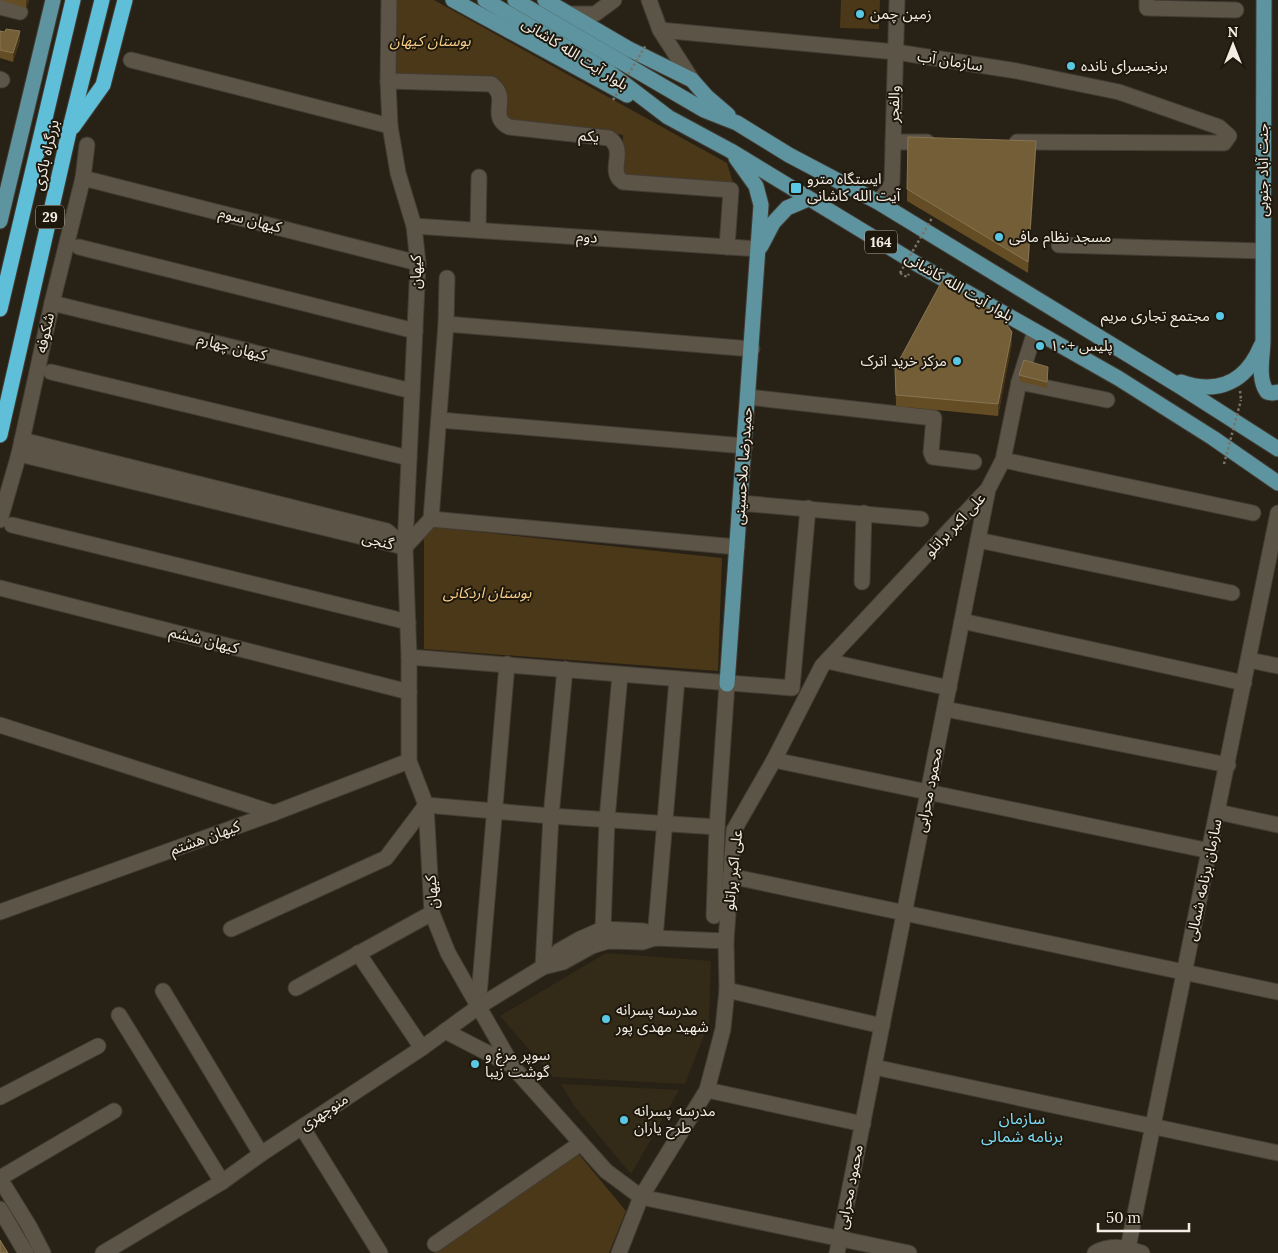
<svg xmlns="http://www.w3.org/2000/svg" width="1278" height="1253" viewBox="0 0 1278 1253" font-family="Lora,'Noto Sans Arabic',serif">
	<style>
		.built { fill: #342a18 }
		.green { fill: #4a3819 }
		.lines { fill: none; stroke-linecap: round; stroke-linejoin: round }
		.minor-casing { stroke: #423c34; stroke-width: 17 }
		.major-casing { stroke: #423c34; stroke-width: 17 }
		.highway-casing { stroke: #423c34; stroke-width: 17 }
		.path { stroke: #797368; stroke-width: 2.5; stroke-dasharray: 2.5 2.5; stroke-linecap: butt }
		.minor { stroke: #5c5447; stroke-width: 15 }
		.major { stroke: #5e949f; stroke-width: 15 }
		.highway { stroke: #5fbfd9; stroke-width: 15 }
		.path-bridge { stroke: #797368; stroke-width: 2.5; stroke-dasharray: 2.5 2.5; stroke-linecap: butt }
		.wall { fill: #644d24 }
		.shaded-wall { fill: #453415 }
		.building { fill: #735e38; stroke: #877553 }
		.poi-dot { fill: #5ac8e5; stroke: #1e170c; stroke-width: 2 }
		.labels { text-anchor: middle; stroke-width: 4; stroke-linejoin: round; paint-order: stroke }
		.shield { fill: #1e170c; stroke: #b2ada4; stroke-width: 1 }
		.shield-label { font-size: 14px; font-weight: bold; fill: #f2ede5 }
		.poi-label { font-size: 15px; fill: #f2ede5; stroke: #1e170c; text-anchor: start }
		.park-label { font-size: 15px; font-style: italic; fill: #f7cd88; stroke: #1e170c }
		.street-label { font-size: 15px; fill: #f2ede5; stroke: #1e170c }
		.neighbourhood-label { font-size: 16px; fill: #7bddf8; stroke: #1e170c }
	</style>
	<rect width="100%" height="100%" fill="#282115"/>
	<g class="built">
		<polygon points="606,953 711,961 709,1023 685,1084 553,1077 500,1016"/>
		<polygon points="561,1084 679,1090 631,1174 575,1107"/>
	</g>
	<g class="green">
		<polygon points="393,0 434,0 727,163 734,186 623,177 623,135 504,120 501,81 391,77"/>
		<polygon points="841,0 880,0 879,29 840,28"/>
		<polygon points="424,526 722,558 718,671 424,649"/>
		<polygon points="577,1152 626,1211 609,1253 435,1253 433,1250"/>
	</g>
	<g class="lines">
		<defs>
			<g id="minor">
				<polyline points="389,0 388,81 390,126 398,173 414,226 418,263 405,547 409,657 409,761 426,805 432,913 448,953 513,1067 606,1171 641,1197 909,1253"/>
				<polyline points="649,0 660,30 692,80"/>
				<polyline points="1147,0 1147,8 1236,10"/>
				<polyline points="0,7 20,12"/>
				<polyline points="570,14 595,14 614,0"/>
				<polyline points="660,30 896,52 1017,71 1119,92 1219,127 1229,136 1224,143 1017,142"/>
				<polyline points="131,60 390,126"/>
				<polyline points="0,79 2,80"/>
				<path d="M388,81L491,84C511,98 487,116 509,127L609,138C628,151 606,171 623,182L731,190L727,247"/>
				<polyline points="893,142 927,142"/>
				<polyline points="83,178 418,263"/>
				<polyline points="878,202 889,189 892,182 897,0"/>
				<polyline points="414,226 759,249"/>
				<polyline points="478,230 479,177"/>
				<polyline points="1059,245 1263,251"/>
				<polyline points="79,247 415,331"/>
				<polyline points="52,303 412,391"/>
				<polyline points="446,324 752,349"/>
				<polyline points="51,372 409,458"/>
				<polyline points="1019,382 1107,400"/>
				<polyline points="748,397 934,418 931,452 933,457 974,462"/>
				<polyline points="440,420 745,446"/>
				<polyline points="22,440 387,531 405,547"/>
				<polyline points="19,454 404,547"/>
				<polyline points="1003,460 1253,513"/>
				<polyline points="740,503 921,519"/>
				<polyline points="431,519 737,547"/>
				<polyline points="0,520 19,454 52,303 83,178 87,145"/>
				<polyline points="12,525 408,622"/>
				<polyline points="978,540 1232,593"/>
				<polyline points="405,547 431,519 446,324 447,278"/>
				<polyline points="862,582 864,513"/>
				<polyline points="0,588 409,692"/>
				<polyline points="962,621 1244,683"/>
				<polyline points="409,657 792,688 808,508"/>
				<polyline points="1249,660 1278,666"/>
				<polyline points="827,661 949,688"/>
				<polyline points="945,709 1228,765"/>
				<polyline points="0,725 274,813"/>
				<polyline points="774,760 1210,851"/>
				<polyline points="426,805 551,816 717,827"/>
				<polyline points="1218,812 1278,825"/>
				<polyline points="730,876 1278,992"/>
				<polyline points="0,912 274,813 409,761"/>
				<polyline points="714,916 717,827 727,684"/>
				<polyline points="231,929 386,858 426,805"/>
				<polyline points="603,929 607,819 620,675"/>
				<polyline points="655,938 677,679"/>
				<polyline points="358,953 422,1048"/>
				<polyline points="543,967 551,816 565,669"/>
				<polyline points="543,967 563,962 592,946 608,941 643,942 655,938 726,941"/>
				<polyline points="296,988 432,913"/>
				<polyline points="727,990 882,1026"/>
				<polyline points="163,991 261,1154"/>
				<polyline points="478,1007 507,664"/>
				<polyline points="119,1015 222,1182"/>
				<polyline points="445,1031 513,1066"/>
				<polyline points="874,1067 1278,1153"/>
				<polyline points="707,1090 863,1124"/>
				<polyline points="0,1097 98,1046"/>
				<polyline points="302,1127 380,1253"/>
				<polyline points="0,1178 114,1111"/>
				<polyline points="0,1179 29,1226 43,1253"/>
				<polyline points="0,1209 26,1253"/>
				<polyline points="435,1244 581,1143"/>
				<polyline points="1128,1248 1278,513"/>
				<polyline points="103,1253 222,1182 261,1154 422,1048 478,1007 543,967 559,951 580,939 603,929 644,931 655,938"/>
				<polyline points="619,1253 641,1197 707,1090 723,1029 727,990 726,941 734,830 774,760 822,666 987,490"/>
				<polyline points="837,1253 988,489 1003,460 1019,382 1035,331"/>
				<path d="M1095,1253C1110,1244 1126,1247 1142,1253"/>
			</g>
			<g id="major">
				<polyline points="453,0 627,95"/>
				<polyline points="485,0 609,72 668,117 731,151 917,264 1118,378 1213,438 1278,483"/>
				<polyline points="515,0 704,110 737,123 789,155 878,202 1181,387 1278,449"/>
				<polyline points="545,0 629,49 692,80 707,97 728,115"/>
				<path d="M1264,0L1263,340C1263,356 1257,378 1267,392L1273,393L1278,392"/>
				<polyline points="0,221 53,0"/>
				<polyline points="761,246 773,223 787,208 808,199"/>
				<path d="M1181,382C1218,395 1246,382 1261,346"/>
				<polyline points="727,684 761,205 756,186 736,158"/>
			</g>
			<g id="highway">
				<polyline points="73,127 103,85 125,0"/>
				<polyline points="0,309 73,0"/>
				<polyline points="0,435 69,132 102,0"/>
			</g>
		</defs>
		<use href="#minor" class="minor-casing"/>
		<use href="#major" class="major-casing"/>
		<use href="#highway" class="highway-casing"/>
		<g class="path">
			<polyline points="900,273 907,277 909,274"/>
			<polyline points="1240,391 1241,400"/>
		</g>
		<use href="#minor" class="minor"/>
		<use href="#major" class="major"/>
		<use href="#highway" class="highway"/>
		<g class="path-bridge">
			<polyline points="613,100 646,45"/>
			<polyline points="900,273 932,218"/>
			<polyline points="1224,464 1241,400"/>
		</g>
	</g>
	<g class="wall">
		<polygon points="0,0 29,0 26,8"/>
		<polygon points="0,26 0,31 20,40 13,62 0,58"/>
		<polygon points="908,137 1036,152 1028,273 907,201"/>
		<polygon points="1012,343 998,416 896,406 895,368"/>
		<polygon points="1048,373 1047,388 1019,381 1019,375"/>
	</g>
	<g class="shaded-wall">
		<polygon points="26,0 29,0 26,8"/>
		<polygon points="20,31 20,40 13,62 13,53"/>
		<polygon points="1036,141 1036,152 1028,273 1028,262"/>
		<polygon points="1012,332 1012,343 998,416 998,404"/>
	</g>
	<g class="building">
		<polygon points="6,29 20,31 13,53 0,50 0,31 5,32"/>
		<polygon points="908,137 1036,141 1028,262 907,189"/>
		<polygon points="942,281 1000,315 1012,332 998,404 896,395 895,368"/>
		<polygon points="1024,360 1048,367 1047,382 1019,375"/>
		<polygon points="0,1240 8,1253 0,1253"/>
	</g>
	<g class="poi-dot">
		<circle cx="860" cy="14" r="5"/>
		<circle cx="1071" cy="66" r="5"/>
		<rect x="790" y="182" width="12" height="12" rx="2.5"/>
		<circle cx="999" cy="237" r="5"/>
		<circle cx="1220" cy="316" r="5"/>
		<circle cx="1040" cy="346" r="5"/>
		<circle cx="957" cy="361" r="5"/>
		<circle cx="606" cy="1019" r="5"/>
		<circle cx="475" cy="1064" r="5"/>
		<circle cx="624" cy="1120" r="5"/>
	</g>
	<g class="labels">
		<g class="shield">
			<rect x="36" y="205.5" width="28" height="23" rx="4"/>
			<rect x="865" y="230.5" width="32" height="23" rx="4"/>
		</g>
		<g class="shield-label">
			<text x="50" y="222">29</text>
			<text x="881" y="247">164</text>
		</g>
		<g class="poi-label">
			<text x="870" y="19">زمین چمن</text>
			<text x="1081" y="71">برنجسرای نانده</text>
			<text x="807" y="184">ایستگاه مترو<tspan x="807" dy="17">آیت الله کاشانی</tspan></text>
			<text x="1009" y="242">مسجد نظام مافی</text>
			<text x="1210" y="321" text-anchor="end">مجتمع تجاری مریم</text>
			<text x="1050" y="351">پلیس +۱۰</text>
			<text x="947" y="366" text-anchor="end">مرکز خرید اترک</text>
			<text x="616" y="1015">مدرسه پسرانه<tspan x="616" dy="17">شهید مهدی پور</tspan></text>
			<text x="485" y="1060">سوپر مرغ و<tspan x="485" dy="17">گوشت زیبا</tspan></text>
			<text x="634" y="1116">مدرسه پسرانه<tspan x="634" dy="17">طرح یاران</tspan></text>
		</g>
		<g class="park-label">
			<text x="430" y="46">بوستان کیهان</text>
			<text x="487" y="598">بوستان اردکانی</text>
		</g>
		<g class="street-label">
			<text transform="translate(575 54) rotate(32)" y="5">بلوار آیت الله کاشانی</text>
			<text transform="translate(950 61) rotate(9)" y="5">سازمان آب</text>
			<text transform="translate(894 104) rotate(-89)" y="5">والفجر</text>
			<text transform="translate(589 136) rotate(6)" y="5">یکم</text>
			<text transform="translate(46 155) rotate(-77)" y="5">بزرگراه باکری</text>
			<text transform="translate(1263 170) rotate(-90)" y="5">جنت آباد جنوبی</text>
			<text transform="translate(250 220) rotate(14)" y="5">کیهان سوم</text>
			<text transform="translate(587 237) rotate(4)" y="5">دوم</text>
			<text transform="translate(416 272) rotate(-90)" y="5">کیهان</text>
			<text transform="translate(959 287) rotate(30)" y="5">بلوار آیت الله کاشانی</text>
			<text transform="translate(45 333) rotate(-78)" y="5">شکوفه</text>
			<text transform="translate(232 347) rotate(14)" y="5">کیهان چهارم</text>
			<text transform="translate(743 466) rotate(-86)" y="5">حمیدرضا ملاحسینی</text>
			<text transform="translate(955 525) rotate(-47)" y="5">علی اکبر براتلو</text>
			<text transform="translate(378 541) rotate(14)" y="5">گنجی</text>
			<text transform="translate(204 640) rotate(14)" y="5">کیهان ششم</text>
			<text transform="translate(929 790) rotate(-79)" y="5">محمود محرابی</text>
			<text transform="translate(205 838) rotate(-20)" y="5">کیهان هشتم</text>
			<text transform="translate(733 870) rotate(-84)" y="5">علی اکبر براتلو</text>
			<text transform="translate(1204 880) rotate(-78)" y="5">سازمان برنامه شمالی</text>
			<text transform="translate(432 892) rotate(-95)" y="5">کیهان</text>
			<text transform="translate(324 1112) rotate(-33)" y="5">منوچهری</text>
			<text transform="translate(850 1187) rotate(-79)" y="5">محمود محرابی</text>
		</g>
		<g class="neighbourhood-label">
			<text x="1022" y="1124">سازمان<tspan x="1022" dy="18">برنامه شمالی</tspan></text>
		</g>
	</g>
	<g transform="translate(1233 45)" stroke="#1e170c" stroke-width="4" paint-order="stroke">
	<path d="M0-4L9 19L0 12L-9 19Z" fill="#f2ede5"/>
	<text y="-8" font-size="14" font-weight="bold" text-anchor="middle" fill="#f2ede5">N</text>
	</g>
	<path d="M1098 1223v8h91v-8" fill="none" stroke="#f2ede5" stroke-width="2.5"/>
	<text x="1106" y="1223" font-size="15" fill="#f2ede5" stroke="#1e170c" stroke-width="4" paint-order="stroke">50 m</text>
</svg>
